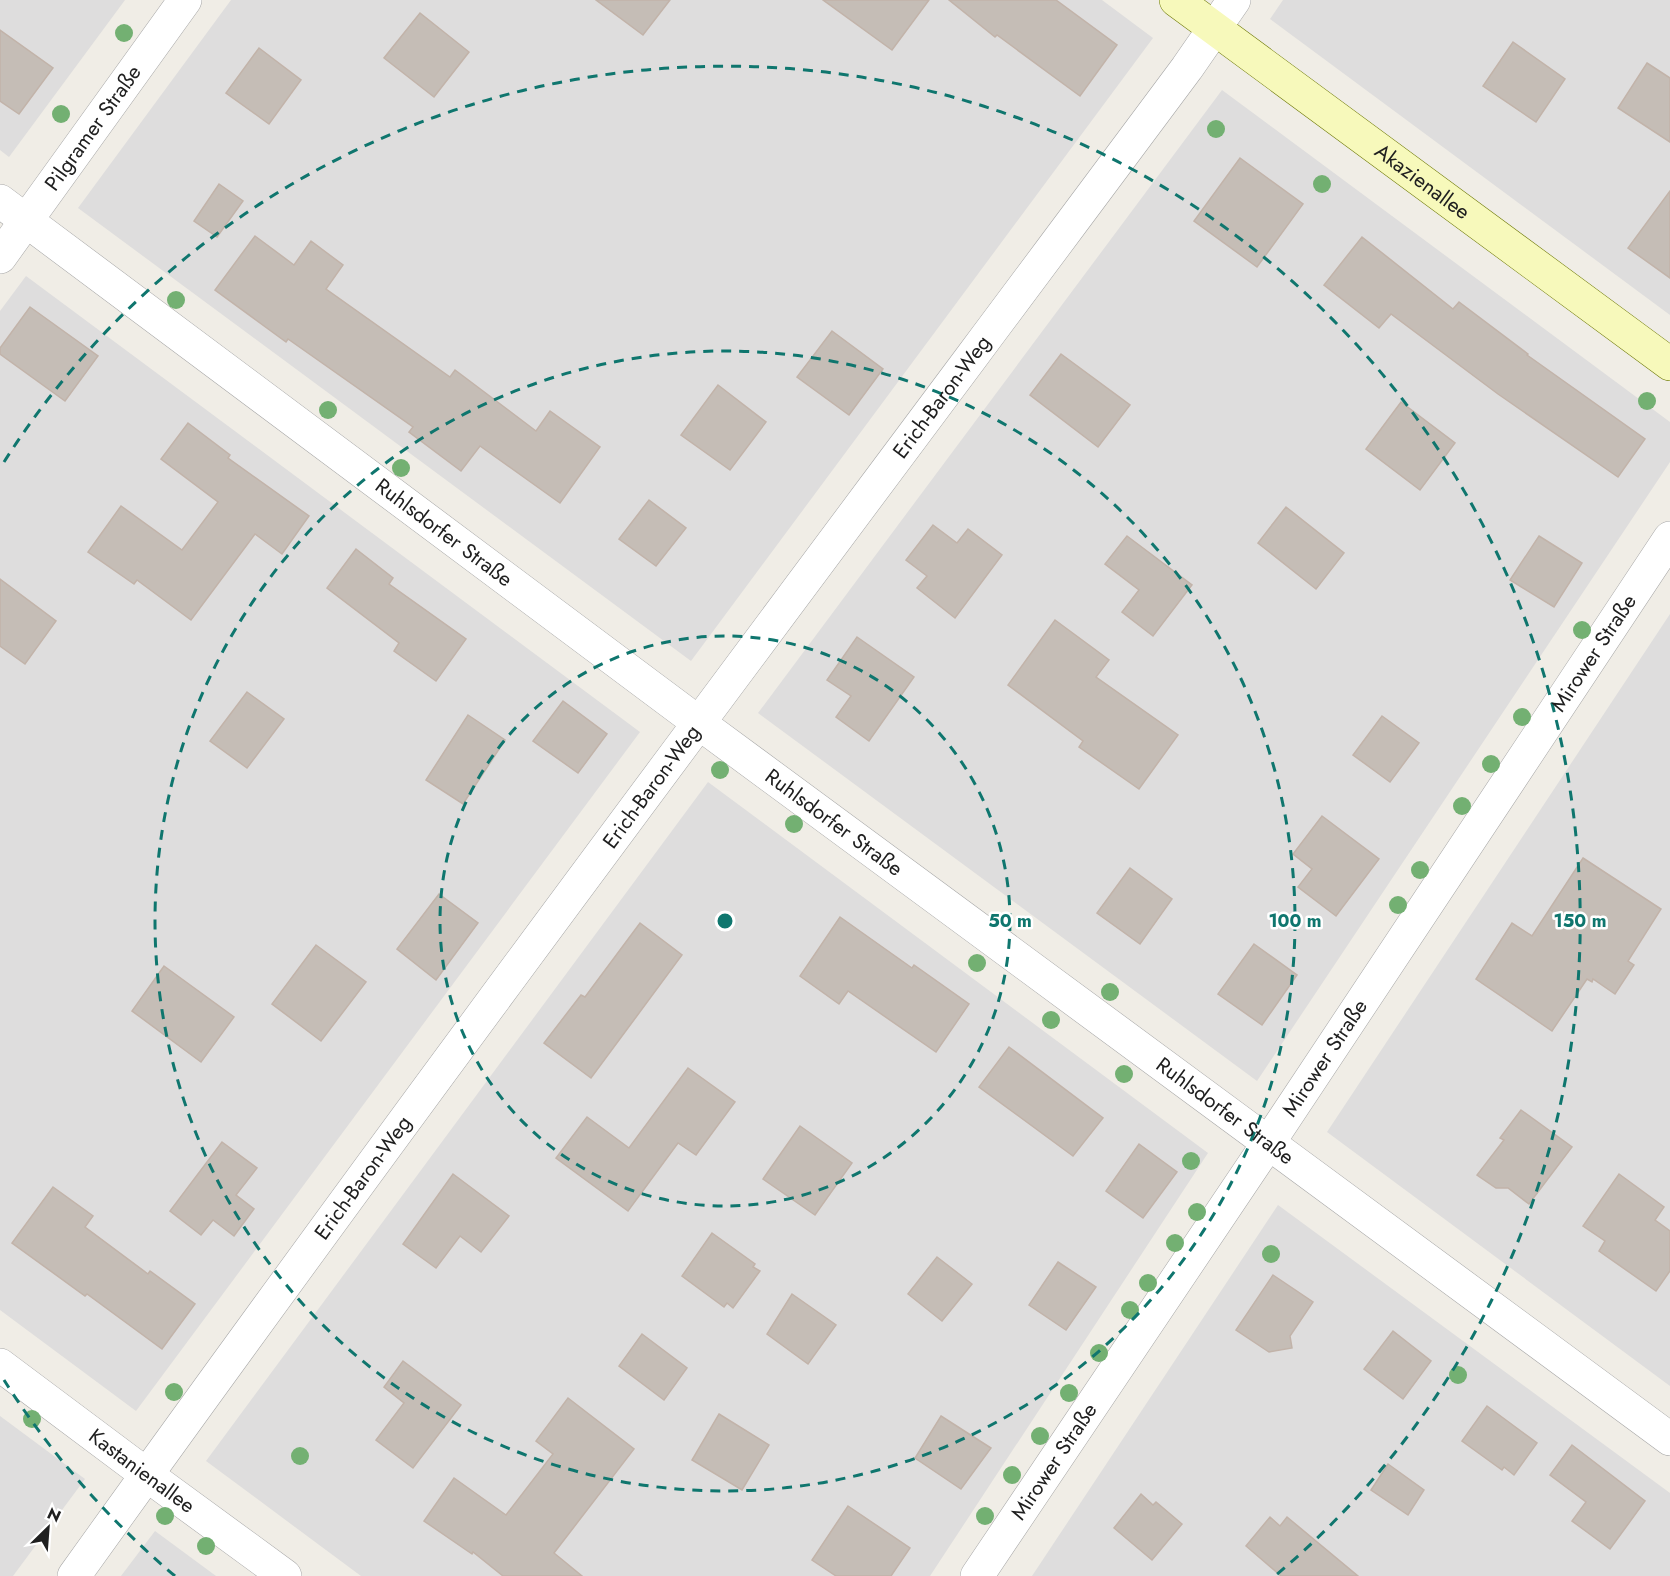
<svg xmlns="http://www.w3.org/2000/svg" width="1670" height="1576" viewBox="0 0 1670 1576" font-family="Jost,sans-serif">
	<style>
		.residential { fill: #dedddd }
		.building { fill: #c5bdb6; stroke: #c2b3a9; stroke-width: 1.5 }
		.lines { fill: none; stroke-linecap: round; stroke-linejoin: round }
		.street-casing { stroke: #a7a7a7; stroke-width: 34 }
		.secondary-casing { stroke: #6d7806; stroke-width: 34 }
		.street { stroke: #fff; stroke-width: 33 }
		.secondary { stroke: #f7f9bb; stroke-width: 33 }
		.tree { fill: #73b072 }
		.ring { fill: none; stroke: #0f766e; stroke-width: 3; stroke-dasharray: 10 8 }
		.labels { text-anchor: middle; stroke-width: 5; stroke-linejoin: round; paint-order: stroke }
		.street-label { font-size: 21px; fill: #202020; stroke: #fff }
		.centre { fill: #0f766e; stroke: #fff; stroke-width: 3 }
		.ring-label { font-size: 18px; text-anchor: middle; font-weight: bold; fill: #0f766e; stroke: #fff; stroke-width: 5; stroke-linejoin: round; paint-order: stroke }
	</style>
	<rect width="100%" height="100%" fill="#f0ede6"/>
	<g class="residential">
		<polygon points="0,0 125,0 9,157 0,150"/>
		<polygon points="231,0 1102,0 1153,38 691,661 78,208"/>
		<polygon points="1283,0 1670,0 1670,315 1270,19"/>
		<polygon points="1222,90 1670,422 1670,462 1257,1081 758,713"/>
		<polygon points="26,276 640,732 136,1411 0,1310 0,311"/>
		<polygon points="1670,614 1670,1386 1327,1132"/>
		<polygon points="708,782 1208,1153 930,1576 361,1576 206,1461"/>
		<polygon points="1278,1205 1670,1493 1670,1576 1032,1576"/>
		<polygon points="0,1416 85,1479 13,1576 0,1576"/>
		<polygon points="155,1531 216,1576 121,1576"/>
	</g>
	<g class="building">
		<polygon points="596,0 670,0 643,35"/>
		<polygon points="823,0 929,0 892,50"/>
		<polygon points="949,0 1056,0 1117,45 1080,96 997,35 995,37"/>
		<polygon points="420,13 469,52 434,97 384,58"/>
		<polygon points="0,30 53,68 19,114 0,101"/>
		<polygon points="1513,42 1565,79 1536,122 1483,86"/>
		<polygon points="259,48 301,80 269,124 226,93"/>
		<polygon points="1647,63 1670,78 1670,142 1618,108"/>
		<polygon points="1240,158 1303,204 1257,267 1194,221"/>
		<polygon points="219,184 243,201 217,237 194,221"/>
		<polygon points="1670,191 1670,278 1628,248"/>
		<polygon points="255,236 294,265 311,241 343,265 326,289 450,377 455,370 536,431 550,411 600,447 560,503 480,446 461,471 409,432 413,427 288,339 286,342 215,290"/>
		<polygon points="1362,237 1453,309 1459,302 1528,354 1527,355 1645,439 1618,477 1498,394 1391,314 1379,328 1324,285"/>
		<polygon points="30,307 98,356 65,401 0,354 0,348"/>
		<polygon points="832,331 883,369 849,415 797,377"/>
		<polygon points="1061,354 1130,405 1098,447 1030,395"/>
		<polygon points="718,385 766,422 730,470 681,435"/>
		<polygon points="1401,402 1455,443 1420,490 1366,449"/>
		<polygon points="188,423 230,455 228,458 309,516 282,554 255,534 191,620 137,580 134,584 88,552 121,506 182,550 218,502 161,459"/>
		<polygon points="649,500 686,528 656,566 619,539"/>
		<polygon points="1286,507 1344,553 1316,589 1258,543"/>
		<polygon points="933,525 957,543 968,529 1002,555 955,618 917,588 927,576 906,560"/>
		<polygon points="1127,536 1192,585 1153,636 1122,612 1139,590 1105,564"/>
		<polygon points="1539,536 1582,563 1554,607 1510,580"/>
		<polygon points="356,549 393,578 389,584 466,639 436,681 394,651 399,643 327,588"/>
		<polygon points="0,579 56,621 25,664 0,646"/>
		<polygon points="1055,620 1109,660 1096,677 1178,735 1139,789 1079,747 1083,741 1008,685"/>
		<polygon points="857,637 914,677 869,741 836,717 851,696 827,680"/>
		<polygon points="247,692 284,719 247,768 210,741"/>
		<polygon points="563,701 607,734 578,773 533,741"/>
		<polygon points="468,715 505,740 463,804 426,780"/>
		<polygon points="1382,716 1419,743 1390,782 1353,755"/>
		<polygon points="1322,816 1379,859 1336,916 1298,887 1312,869 1293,854"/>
		<polygon points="1583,858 1661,909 1628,961 1634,965 1615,994 1593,979 1592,982 1587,979 1552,1031 1476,979 1512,923 1532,936"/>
		<polygon points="1130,868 1172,899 1140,944 1097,913"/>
		<polygon points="439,894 478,923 436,980 397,949"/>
		<polygon points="840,917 912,968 914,965 969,1004 936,1052 848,991 839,1004 800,976"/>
		<polygon points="640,923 682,955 591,1078 544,1043 581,995 585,997"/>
		<polygon points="1254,944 1297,975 1262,1025 1218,994"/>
		<polygon points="316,945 366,982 321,1041 272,1004"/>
		<polygon points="164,966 234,1017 201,1062 132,1011"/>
		<polygon points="1009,1047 1103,1118 1073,1156 979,1087"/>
		<polygon points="688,1068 735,1102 696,1155 678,1143 628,1211 556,1158 587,1117 629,1148"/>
		<polygon points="1521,1110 1572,1147 1529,1204 1508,1188 1496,1188 1477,1175 1504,1140 1500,1138"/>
		<polygon points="800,1126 852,1163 815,1215 763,1179"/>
		<polygon points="222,1142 257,1168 236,1195 254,1209 234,1236 213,1220 201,1235 170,1211"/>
		<polygon points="1139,1144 1177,1172 1143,1218 1106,1191"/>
		<polygon points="453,1174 509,1216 481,1252 460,1236 436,1268 403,1244"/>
		<polygon points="1619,1174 1664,1207 1655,1220 1670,1231 1670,1271 1656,1291 1599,1251 1605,1241 1583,1226"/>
		<polygon points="53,1187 93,1216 85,1227 148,1274 150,1271 195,1304 162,1349 87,1294 85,1296 12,1243"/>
		<polygon points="712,1233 755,1264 753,1267 760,1271 733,1308 727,1303 724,1307 682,1276"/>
		<polygon points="937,1257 972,1284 942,1321 908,1294"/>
		<polygon points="1058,1262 1096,1287 1066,1330 1029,1305"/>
		<polygon points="1273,1275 1313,1302 1290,1336 1292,1348 1269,1352 1236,1330"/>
		<polygon points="792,1294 836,1325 808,1364 767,1334"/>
		<polygon points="1393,1331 1431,1361 1403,1399 1364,1369"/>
		<polygon points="642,1334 687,1368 664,1400 619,1366"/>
		<polygon points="403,1361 461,1405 413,1468 376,1440 404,1403 384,1387"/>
		<polygon points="568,1398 634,1449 554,1553 582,1576 503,1576 473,1552 472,1554 424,1521 454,1478 506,1515 553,1454 536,1441"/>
		<polygon points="1487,1406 1537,1443 1514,1475 1504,1467 1502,1470 1462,1441"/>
		<polygon points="719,1414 769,1445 742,1490 692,1460"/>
		<polygon points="941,1416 991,1448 961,1489 915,1458"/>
		<polygon points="1572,1445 1645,1501 1610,1549 1572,1521 1586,1502 1550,1475"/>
		<polygon points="1388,1464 1424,1490 1408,1515 1371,1490"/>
		<polygon points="1141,1494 1153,1505 1156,1502 1182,1524 1152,1560 1114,1528"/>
		<polygon points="848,1506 910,1548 891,1576 836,1576 812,1560"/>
		<polygon points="1270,1517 1280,1526 1287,1517 1358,1576 1281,1576 1246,1546"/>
	</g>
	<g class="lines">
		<defs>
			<g id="street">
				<path id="s1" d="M0,201L699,723L1670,1439"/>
				<path id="s2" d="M0,257L185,0"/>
				<path id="s3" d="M0,1365L147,1475L285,1576"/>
				<path id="s4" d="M74,1576C438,1068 814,569 1187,68L1234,0"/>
				<path id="s5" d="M977,1576L1269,1142L1670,538"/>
			</g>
			<g id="secondary">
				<path id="s6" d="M1176,0L1670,364"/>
			</g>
		</defs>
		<use href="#street" class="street-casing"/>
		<use href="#secondary" class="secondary-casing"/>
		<use href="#street" class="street"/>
		<use href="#secondary" class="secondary"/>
	</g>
	<g class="tree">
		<circle cx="124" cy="33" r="9"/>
		<circle cx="61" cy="114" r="9"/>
		<circle cx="1216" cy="129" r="9"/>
		<circle cx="1322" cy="184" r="9"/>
		<circle cx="176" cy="300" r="9"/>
		<circle cx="1647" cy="401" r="9"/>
		<circle cx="328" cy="410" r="9"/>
		<circle cx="401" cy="468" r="9"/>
		<circle cx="1582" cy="630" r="9"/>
		<circle cx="1522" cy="717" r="9"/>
		<circle cx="1491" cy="764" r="9"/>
		<circle cx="720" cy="770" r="9"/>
		<circle cx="1462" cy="806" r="9"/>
		<circle cx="794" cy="824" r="9"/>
		<circle cx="1420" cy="870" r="9"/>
		<circle cx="1398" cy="905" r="9"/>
		<circle cx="977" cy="963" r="9"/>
		<circle cx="1110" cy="992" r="9"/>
		<circle cx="1051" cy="1020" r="9"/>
		<circle cx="1124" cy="1074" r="9"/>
		<circle cx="1191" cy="1161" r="9"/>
		<circle cx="1197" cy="1212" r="9"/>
		<circle cx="1175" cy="1243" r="9"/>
		<circle cx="1271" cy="1254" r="9"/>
		<circle cx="1148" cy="1283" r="9"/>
		<circle cx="1130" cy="1310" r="9"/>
		<circle cx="1099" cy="1353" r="9"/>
		<circle cx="1458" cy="1375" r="9"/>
		<circle cx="174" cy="1392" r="9"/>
		<circle cx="1069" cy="1393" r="9"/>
		<circle cx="32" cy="1419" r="9"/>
		<circle cx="1040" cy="1436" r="9"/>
		<circle cx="300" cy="1456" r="9"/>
		<circle cx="1012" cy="1475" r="9"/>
		<circle cx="165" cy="1516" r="9"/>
		<circle cx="985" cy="1516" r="9"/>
		<circle cx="206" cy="1546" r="9"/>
	</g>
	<g class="ring">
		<circle cx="725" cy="921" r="285"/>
		<circle cx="725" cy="921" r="570"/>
		<path d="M175 1576A855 855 0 0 1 4 1380M4 462A855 855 0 1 1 1275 1576"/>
	</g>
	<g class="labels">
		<g class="street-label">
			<text dy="7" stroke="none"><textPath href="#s2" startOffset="159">Pilgramer Straße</textPath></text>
			<text dy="7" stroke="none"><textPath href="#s6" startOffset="306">Akazienallee</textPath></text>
			<text dy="7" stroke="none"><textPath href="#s4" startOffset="1464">Erich-Baron-Weg</textPath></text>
			<text dy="7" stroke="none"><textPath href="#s1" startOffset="554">Ruhlsdorfer Straße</textPath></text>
			<text dy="7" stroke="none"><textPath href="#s5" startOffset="1110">Mirower Straße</textPath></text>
			<text dy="7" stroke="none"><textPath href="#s4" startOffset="978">Erich-Baron-Weg</textPath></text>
			<text dy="7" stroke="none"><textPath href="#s1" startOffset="1040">Ruhlsdorfer Straße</textPath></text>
			<text dy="7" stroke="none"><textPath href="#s5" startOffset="624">Mirower Straße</textPath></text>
			<text dy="7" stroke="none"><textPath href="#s1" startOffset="1526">Ruhlsdorfer Straße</textPath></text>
			<text dy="7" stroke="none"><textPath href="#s4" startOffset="492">Erich-Baron-Weg</textPath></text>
			<text dy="7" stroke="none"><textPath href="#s5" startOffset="138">Mirower Straße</textPath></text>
			<text dy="7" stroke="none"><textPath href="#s3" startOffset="177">Kastanienallee</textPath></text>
		</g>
	</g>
	<circle cx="725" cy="921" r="9" class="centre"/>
	<g class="ring-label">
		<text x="1010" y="927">50 m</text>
		<text x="1295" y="927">100 m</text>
		<text x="1580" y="927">150 m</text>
	</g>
	<g transform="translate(48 1528) rotate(25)" stroke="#ffffff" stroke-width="4.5" paint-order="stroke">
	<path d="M0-4.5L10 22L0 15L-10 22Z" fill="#202020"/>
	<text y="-9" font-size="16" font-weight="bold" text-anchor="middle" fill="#202020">N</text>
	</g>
</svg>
